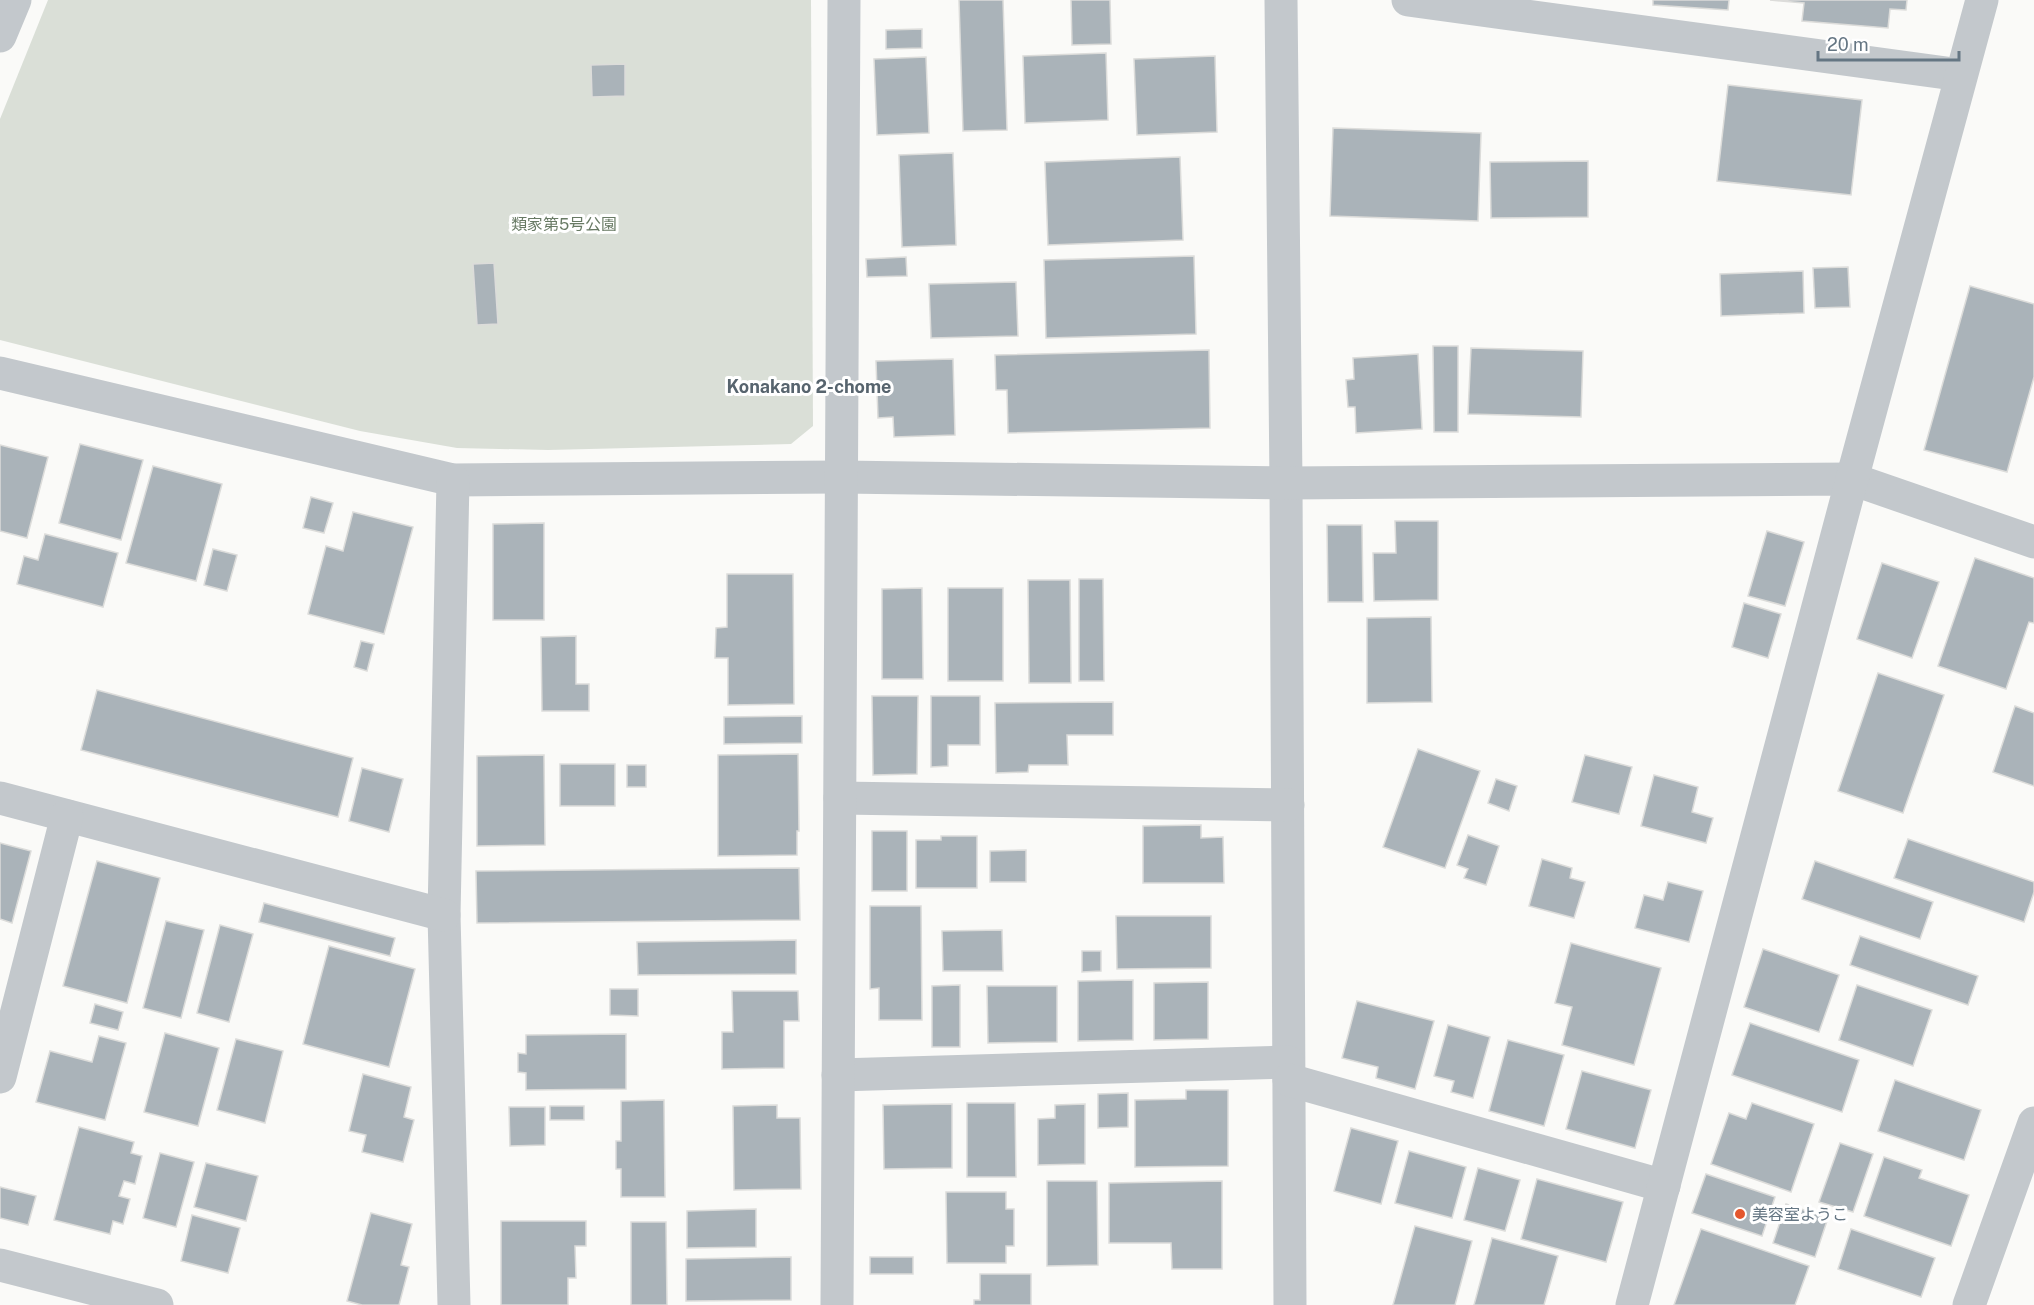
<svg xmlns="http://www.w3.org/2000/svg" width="2034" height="1305" viewBox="0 0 2034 1305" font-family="'Public Sans','Noto Sans JP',sans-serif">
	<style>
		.green { fill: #dadfd7 }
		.building { fill: #aab3b9; stroke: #dcdcda; stroke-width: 1.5 }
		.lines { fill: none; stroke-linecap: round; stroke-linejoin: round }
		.minor { stroke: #c3c8cc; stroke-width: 33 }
		.poi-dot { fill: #e4572e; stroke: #fff; stroke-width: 2 }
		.labels { text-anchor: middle; stroke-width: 6; stroke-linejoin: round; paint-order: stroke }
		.park-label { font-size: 16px; fill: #687a64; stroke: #fff }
		.poi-label { font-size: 16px; fill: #657683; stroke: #fff; text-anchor: start }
		.neighbourhood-label { font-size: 18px; font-weight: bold; fill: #57646e; stroke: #fff }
	</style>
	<rect width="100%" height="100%" fill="#fafaf8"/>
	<polygon class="green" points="48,0 811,0 813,426 791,444 548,450 457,448 360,431 0,340 0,119"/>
	<g class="building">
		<polygon points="959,0 1003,0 1007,130 963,131"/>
		<polygon points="1071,0 1110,0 1111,44 1072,45"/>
		<polygon points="1653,0 1729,0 1728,10 1653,5"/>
		<polygon points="1770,0 1907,0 1906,10 1890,9 1888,28 1802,21 1804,3"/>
		<polygon points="922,29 922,48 886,49 886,30"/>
		<polygon points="1106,53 1108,120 1025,123 1023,56"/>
		<polygon points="1215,56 1217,132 1137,135 1134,59"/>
		<polygon points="926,57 929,133 877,135 874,59"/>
		<polygon points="625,64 625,96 592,97 591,65"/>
		<polygon points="1728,85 1862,100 1851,195 1717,181"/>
		<polygon points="1333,128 1481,133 1478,221 1330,216"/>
		<polygon points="953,153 956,245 902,247 899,155"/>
		<polygon points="1180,157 1183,240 1048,245 1045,162"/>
		<polygon points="1588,161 1588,217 1491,218 1490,162"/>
		<polygon points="1194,256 1196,334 1046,338 1044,260"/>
		<polygon points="906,257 907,276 867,277 866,259"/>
		<polygon points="494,263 498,324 477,325 473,264"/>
		<polygon points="1848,267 1850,307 1815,308 1813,268"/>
		<polygon points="1803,271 1804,313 1721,316 1720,274"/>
		<polygon points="1016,282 1018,336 931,338 929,284"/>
		<polygon points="1970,286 2034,304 2034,377 2007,472 1924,450"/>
		<polygon points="1433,346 1458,346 1458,432 1434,432"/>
		<polygon points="1471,348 1583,351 1581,417 1468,414"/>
		<polygon points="1209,350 1210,428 1008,433 1007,390 996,390 995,355"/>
		<polygon points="1418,354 1422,429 1356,433 1355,407 1348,407 1346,380 1354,379 1353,358"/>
		<polygon points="953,359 955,435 894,437 893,417 878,418 876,361"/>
		<polygon points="80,444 143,460 121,540 59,523"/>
		<polygon points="0,445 48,457 27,538 0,531"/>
		<polygon points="153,466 222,484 196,581 126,563"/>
		<polygon points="311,497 333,503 324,533 303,528"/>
		<polygon points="353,512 413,527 384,634 308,614 326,546 343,551"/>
		<polygon points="1395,521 1438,521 1438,600 1374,601 1373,553 1396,553"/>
		<polygon points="544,523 544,620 493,620 493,524"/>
		<polygon points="1327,525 1362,525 1363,602 1328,602"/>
		<polygon points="1767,531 1804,542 1785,606 1748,596"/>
		<polygon points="45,534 118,553 103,607 17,584 24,556 38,560"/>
		<polygon points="213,549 237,555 227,591 204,585"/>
		<polygon points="1975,558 2034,578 2034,623 2029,622 2006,689 1938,666"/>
		<polygon points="1882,563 1939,582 1912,658 1857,639"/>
		<polygon points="727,574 793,574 794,704 728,705 728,658 715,658 716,628 727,627"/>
		<polygon points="1079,579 1103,579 1104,681 1079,681"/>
		<polygon points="1028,580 1070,580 1071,683 1029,683"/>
		<polygon points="922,588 923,679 882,679 882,589"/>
		<rect x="948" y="588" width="55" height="93"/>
		<polygon points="1744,603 1781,614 1768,658 1732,647"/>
		<polygon points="1431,617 1432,702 1367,703 1367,618"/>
		<polygon points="576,636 576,684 589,684 589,711 542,711 541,637"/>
		<polygon points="361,641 374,644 367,671 354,667"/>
		<polygon points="1878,673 1944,695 1903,813 1838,791"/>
		<polygon points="97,690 353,758 338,817 81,750"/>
		<polygon points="872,696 918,696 917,774 873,775"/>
		<polygon points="931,696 980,696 980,745 948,745 948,766 931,767"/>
		<polygon points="1113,702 1113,735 1067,735 1068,765 1029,765 1028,772 996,773 995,703"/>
		<polygon points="2015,706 2034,713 2034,786 1993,772"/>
		<polygon points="802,716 802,743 724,744 724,717"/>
		<polygon points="1418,749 1480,771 1445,868 1383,847"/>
		<polygon points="798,754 799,831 797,831 797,855 718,856 718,755"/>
		<polygon points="544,755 545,845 477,846 477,756"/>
		<polygon points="1585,755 1632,767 1619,814 1572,802"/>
		<rect x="560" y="764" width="55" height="42"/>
		<rect x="627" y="765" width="19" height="22"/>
		<polygon points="362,768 403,779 389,832 349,821"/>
		<polygon points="1654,775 1698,787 1692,812 1713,818 1706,843 1641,826"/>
		<polygon points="1496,779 1517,786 1509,811 1488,803"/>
		<polygon points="1201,825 1201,838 1223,837 1224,883 1143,883 1143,826"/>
		<rect x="872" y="831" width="35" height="60"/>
		<polygon points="1468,835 1499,846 1486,885 1464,878 1468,869 1457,865"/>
		<polygon points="941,836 977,836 977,888 916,888 916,840 941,840"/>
		<polygon points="1908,839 2034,882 2034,892 2024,922 1894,878"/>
		<polygon points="0,843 31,851 12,923 0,919"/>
		<polygon points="1026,850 1026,882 990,882 990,851"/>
		<polygon points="1542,859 1572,868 1570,878 1585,882 1574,918 1529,906"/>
		<polygon points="97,861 160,878 127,1003 63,986"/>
		<polygon points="1815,861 1933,902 1920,939 1802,899"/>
		<polygon points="799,868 800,920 477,923 476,871"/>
		<polygon points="1668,882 1703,891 1689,942 1635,928 1644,895 1663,900"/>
		<polygon points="264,903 395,938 390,956 259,922"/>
		<polygon points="870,906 921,906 922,1020 879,1020 879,988 870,989"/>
		<polygon points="1116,916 1211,916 1211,968 1117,969"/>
		<polygon points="166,921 204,930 181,1018 143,1008"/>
		<polygon points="220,925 253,934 229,1022 197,1013"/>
		<polygon points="1002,930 1003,971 943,971 942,931"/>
		<polygon points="1860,936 1978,976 1968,1005 1850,965"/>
		<polygon points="796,940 796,974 638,975 637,942"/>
		<polygon points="1571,943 1661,968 1634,1065 1562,1045 1572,1007 1555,1003"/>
		<polygon points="329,946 415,969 389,1067 303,1044"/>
		<polygon points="1763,949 1839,975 1819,1032 1744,1007"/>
		<polygon points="1082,951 1101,951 1101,971 1082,972"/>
		<polygon points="1133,980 1133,1040 1078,1041 1078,981"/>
		<polygon points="1208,982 1208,1039 1154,1040 1154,983"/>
		<polygon points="960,985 960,1047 932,1047 932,986"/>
		<polygon points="1857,985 1932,1010 1913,1066 1839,1040"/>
		<polygon points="987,986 1057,986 1057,1042 988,1043"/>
		<polygon points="610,989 638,989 638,1016 610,1015"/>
		<polygon points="732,991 798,991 799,1021 784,1021 784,1068 722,1069 722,1032 733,1032"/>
		<polygon points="1357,1001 1434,1021 1415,1089 1376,1078 1378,1067 1342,1058"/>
		<polygon points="95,1004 123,1012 118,1030 90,1023"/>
		<polygon points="1750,1023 1859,1060 1842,1112 1732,1075"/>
		<polygon points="1448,1025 1490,1037 1473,1098 1451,1092 1454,1081 1434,1076"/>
		<polygon points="165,1033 219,1048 198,1126 144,1112"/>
		<polygon points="626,1034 626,1089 526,1090 526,1073 518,1072 518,1053 526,1054 526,1035"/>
		<polygon points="99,1036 126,1043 105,1120 36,1102 50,1051 92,1062"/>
		<polygon points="236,1039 283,1051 265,1123 217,1110"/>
		<polygon points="1508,1040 1564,1055 1544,1126 1489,1111"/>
		<polygon points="1582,1071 1651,1090 1635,1148 1566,1129"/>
		<polygon points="363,1074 411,1087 404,1117 414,1120 403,1162 362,1152 366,1135 349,1131"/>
		<polygon points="1895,1080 1981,1110 1964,1160 1878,1131"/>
		<polygon points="1186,1090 1228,1090 1228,1166 1135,1167 1135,1100 1186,1099"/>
		<polygon points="1128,1093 1128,1127 1098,1128 1098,1094"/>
		<polygon points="664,1100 665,1197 621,1197 621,1169 616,1169 616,1141 621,1141 621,1101"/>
		<polygon points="967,1103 1015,1103 1016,1177 967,1177"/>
		<polygon points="1752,1103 1814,1124 1791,1192 1711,1164 1729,1113 1746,1119"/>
		<polygon points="952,1104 952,1168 884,1169 883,1105"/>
		<polygon points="1085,1104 1085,1164 1038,1165 1038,1119 1055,1118 1055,1105"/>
		<polygon points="777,1105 777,1118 800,1118 801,1189 734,1190 733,1106"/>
		<rect x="550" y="1106" width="34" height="14"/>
		<polygon points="509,1107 545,1107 545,1145 510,1146"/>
		<polygon points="79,1127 134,1142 131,1153 142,1156 135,1184 124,1181 119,1196 130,1199 123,1224 113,1221 110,1234 54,1220"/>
		<polygon points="1351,1128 1398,1141 1381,1204 1334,1191"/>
		<polygon points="1840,1143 1873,1154 1853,1212 1819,1202"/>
		<polygon points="1409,1151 1466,1167 1452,1218 1395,1203"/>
		<polygon points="160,1153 194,1162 176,1227 143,1218"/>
		<polygon points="1884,1157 1922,1170 1919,1178 1969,1195 1951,1246 1864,1216"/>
		<polygon points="206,1163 258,1176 246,1221 194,1207"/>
		<polygon points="1478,1168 1520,1180 1505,1231 1464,1220"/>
		<polygon points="1706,1174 1775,1197 1762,1236 1692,1213"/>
		<polygon points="1537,1179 1623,1202 1606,1262 1521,1239"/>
		<polygon points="1047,1181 1097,1181 1098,1265 1047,1266"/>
		<polygon points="1222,1181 1222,1269 1172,1269 1171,1243 1109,1243 1109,1183"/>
		<polygon points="0,1187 36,1196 28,1225 0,1218"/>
		<polygon points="946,1192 1006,1192 1006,1209 1014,1209 1014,1246 1006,1246 1006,1263 947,1263"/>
		<polygon points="1786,1204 1828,1218 1815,1257 1773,1243"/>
		<polygon points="756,1209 756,1247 687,1248 687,1211"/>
		<polygon points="371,1213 412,1224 401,1265 409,1267 399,1305 362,1305 347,1301"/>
		<polygon points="192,1215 240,1228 228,1273 181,1261"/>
		<polygon points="501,1221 586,1221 586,1246 575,1246 576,1278 568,1278 568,1305 501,1305"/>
		<polygon points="631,1222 666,1222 667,1305 631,1305"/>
		<polygon points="1415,1226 1472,1241 1455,1305 1393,1305"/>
		<polygon points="1701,1229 1809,1266 1795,1305 1674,1305"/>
		<polygon points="1851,1229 1935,1258 1921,1297 1838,1269"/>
		<polygon points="1492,1238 1558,1256 1544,1305 1474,1305"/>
		<polygon points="791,1257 791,1300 686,1301 686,1259"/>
		<rect x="870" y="1257" width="43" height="17"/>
		<polygon points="980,1274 1031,1274 1031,1305 974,1305 974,1300 980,1300"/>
	</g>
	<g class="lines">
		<g class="minor">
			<polyline points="1281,0 1286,483 1290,1305"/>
			<polyline points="1408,0 1961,75"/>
			<polyline points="0,36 15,0"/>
			<polyline points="0,373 453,480 842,477 1286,483 1852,479 2034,542"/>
			<polyline points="453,480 444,915 454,1305"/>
			<polyline points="0,798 444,915"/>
			<polyline points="840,798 1288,805"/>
			<polyline points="838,1075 1288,1062"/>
			<polyline points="0,1077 67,816"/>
			<polyline points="1289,1080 1664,1186"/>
			<polyline points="0,1265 157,1305"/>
			<polyline points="837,1305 844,0"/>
			<polyline points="1632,1305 1852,479 1982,0"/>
			<polyline points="1969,1305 2034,1123"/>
		</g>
	</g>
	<circle class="poi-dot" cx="1740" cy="1214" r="6"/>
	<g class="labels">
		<g class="park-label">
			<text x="564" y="230">類家第5号公園</text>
		</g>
		<g class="poi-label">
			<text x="1752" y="1220">美容室ようこ</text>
		</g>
		<g class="neighbourhood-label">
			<text x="809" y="393">Konakano 2-chome</text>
		</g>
	</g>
	<path d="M1818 51v9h141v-9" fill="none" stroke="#657683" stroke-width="3"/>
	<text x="1827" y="51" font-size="18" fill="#657683" stroke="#ffffff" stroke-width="4.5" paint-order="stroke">20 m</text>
</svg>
